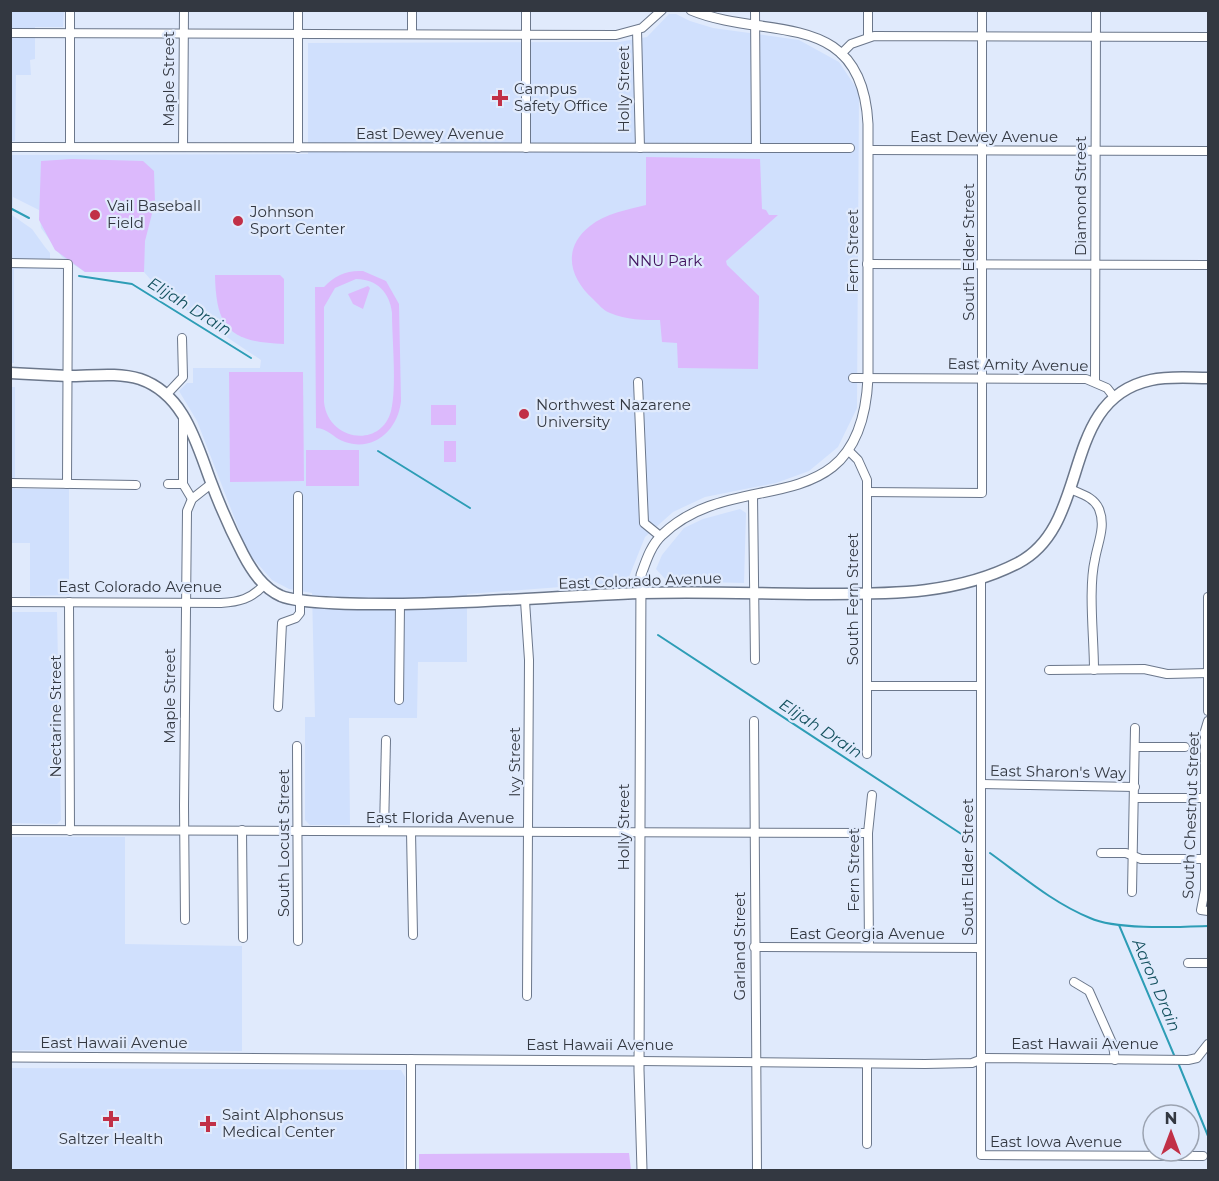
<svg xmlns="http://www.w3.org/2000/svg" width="1219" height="1181" viewBox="0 0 1219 1181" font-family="Montserrat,sans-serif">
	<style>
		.built { fill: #d0e0fd }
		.green { fill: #dcb9fc; fill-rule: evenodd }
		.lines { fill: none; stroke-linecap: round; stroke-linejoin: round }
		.stream { stroke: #2d9db6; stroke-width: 2 }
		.minor-casing { stroke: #6b778b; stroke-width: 10 }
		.tertiary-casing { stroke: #6b778b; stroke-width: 11 }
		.secondary-casing { stroke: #6b778b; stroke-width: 13 }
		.minor { stroke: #fff; stroke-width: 8 }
		.tertiary { stroke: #fff; stroke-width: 9 }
		.secondary { stroke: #fff; stroke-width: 10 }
		.poi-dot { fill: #c13047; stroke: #e0eafc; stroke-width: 2 }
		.labels { text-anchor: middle; stroke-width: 4.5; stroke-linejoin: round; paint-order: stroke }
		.street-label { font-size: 15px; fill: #333841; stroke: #e0eafc }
		.poi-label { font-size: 15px; fill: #333841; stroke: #e0eafc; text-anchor: start }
		.park-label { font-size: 15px; fill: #3f115d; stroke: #e0eafc }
		.water-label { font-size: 16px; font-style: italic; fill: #14515f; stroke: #e0eafc }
	</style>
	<rect width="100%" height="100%" fill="#e0eafc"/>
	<g class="built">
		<polygon points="11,11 64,11 63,27 35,27 35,59 30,60 31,75 16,75 15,141 11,141"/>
		<polygon points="669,14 676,14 690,21 713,28 799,40 839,62 859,92 857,408 838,447 809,471 776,483 705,497 673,512 645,537 627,582 467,594 467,662 418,662 417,718 349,718 350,825 310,825 305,820 305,717 315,717 312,593 289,589 272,580 248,553 197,421 179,391 187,383 193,383 193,368 260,368 261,360 164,295 144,272 85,272 62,257 41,228 39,210 13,197 12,215 32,229 45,247 50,253 50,269 14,269 14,363 11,363 10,155 308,154 308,43 619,42 647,37"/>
		<polygon points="11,387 15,387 15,489 69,489 69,595 30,596 30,543 11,543"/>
		<polygon points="740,509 746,513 744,583 667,581 656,569 662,555 684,528 703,519"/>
		<polygon points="11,612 57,612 61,820 57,824 11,823"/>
		<polygon points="11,837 125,837 125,944 242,946 242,1051 11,1050"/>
		<polygon points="11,1068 401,1070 405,1077 404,1170 11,1170"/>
	</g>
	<g class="green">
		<path d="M646,157L760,159L762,209L766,210L769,215H778L726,261L727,265L759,296L758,369L678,368L677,343L662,342L660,320C644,320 626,320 610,313C604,311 598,304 593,299C569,277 562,248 590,226C606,213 627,210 646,205Z"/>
		<polygon points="72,159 143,161 154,171 155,202 145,241 144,272 85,272 55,250 39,220 41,161"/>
		<path d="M363,271L386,281L399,304L401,401C398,430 374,452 345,442C333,438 328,428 316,428L315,287H324C335,275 347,270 363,271ZM356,279C377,279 390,293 392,313C392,340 397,387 391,411C381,449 328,441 324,402V307L335,288Z"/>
		<path d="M215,275H280L284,279V344C230,342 216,329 215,275Z"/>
		<polygon points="368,286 370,288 363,309 353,304 348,294"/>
		<polygon points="229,372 303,372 304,481 230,482"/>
		<rect x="431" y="405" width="25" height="20"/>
		<rect x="444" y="441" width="12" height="21"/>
		<rect x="306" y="450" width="53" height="36"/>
		<polygon points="629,1153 631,1170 419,1170 419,1154"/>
	</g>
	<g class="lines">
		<g class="stream">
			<polyline points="10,208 29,218"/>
			<polyline points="79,276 132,284 251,358"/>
			<polyline points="378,451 470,508"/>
			<polyline points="658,635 972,841"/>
			<path d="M990,853C1022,876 1053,903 1090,918C1116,930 1178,927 1208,926"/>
			<polyline points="1119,925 1174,1055"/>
			<polyline points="1179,1065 1208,1136"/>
		</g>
		<defs>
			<g id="minor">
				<polyline points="755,10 756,147"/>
				<polyline points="637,30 640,148"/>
				<polyline points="10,33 616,35 642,28 662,10"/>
				<polyline points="412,34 412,10"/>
				<polyline points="868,37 868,10"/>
				<polyline points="841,54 851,44 874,36 1208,37"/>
				<polyline points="10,147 850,148"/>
				<polyline points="70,147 70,10"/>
				<polyline points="183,147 184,10"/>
				<polyline points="298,148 298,10"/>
				<polyline points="526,148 526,10"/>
				<polyline points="868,150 1208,151"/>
				<polyline points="10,263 68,264 67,484"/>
				<polyline points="867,264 1208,265"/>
				<polyline points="853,378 1086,379 1107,388 1114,397"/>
				<polyline points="1095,381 1096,10"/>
				<polyline points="638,382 644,523 660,536"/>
				<polyline points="167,394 183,377 182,338"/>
				<polyline points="848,450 858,460 867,480 867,754"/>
				<polyline points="12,483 136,485"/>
				<polyline points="168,484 183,484 192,499"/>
				<polyline points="183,484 183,417"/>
				<path d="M1070,489C1081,494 1094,497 1099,509C1106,526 1098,542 1095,559C1088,589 1094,637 1094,670"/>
				<polyline points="867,492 982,493 982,10"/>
				<polyline points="298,496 298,601"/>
				<polyline points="753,496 755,660"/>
				<polyline points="981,579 981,1155 1203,1156"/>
				<polyline points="1208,597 1208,711"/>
				<polyline points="525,601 529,660 527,996"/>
				<path d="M10,602L221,603C239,602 251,599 264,585"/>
				<polyline points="69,602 70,831"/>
				<polyline points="1049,670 1144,669 1167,674 1208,673"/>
				<polyline points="867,686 981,686"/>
				<polyline points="399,700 400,604"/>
				<polyline points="278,707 282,623 296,618 300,613 300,601"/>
				<polyline points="754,721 757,1170"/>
				<polyline points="1208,721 1205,731 1205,890 1201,910 1208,911"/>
				<polyline points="297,746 298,941"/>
				<polyline points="1135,747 1185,747"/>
				<polyline points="982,784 1135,787"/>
				<polyline points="1134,798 1205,798"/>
				<polyline points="10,830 868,833"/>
				<polyline points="242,830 243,938"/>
				<polyline points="384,831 386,740"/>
				<polyline points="411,832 413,935"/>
				<polyline points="1101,853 1126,853 1141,859 1205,859"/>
				<polyline points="1132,892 1135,728"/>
				<polyline points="185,920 184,806 187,511 192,499 211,484"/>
				<polyline points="869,946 868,833 872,795"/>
				<polyline points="754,947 981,948"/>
				<polyline points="1188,963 1208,963"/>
				<polyline points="1074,982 1089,991 1113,1045 1115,1060"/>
				<polyline points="639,1061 925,1064 972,1063 985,1058 1188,1060 1197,1058 1208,1044"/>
				<polyline points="867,1144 867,1064"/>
				<polyline points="411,1170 411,1059"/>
			</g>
			<g id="tertiary">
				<polyline points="10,1057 639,1061"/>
				<path d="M642,1170L639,1070L641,575C646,561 651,545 662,535C736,463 861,530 868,378V124C862,6 765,41 691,10"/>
			</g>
			<path id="secondary" d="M10,373C30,374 49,375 68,376C92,376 117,372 140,379C184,394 196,442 211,482C220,506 231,531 243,554C252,571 263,588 281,596C303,605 376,604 403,604C482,603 561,596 641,593C703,591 766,594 828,594C894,594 958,594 1018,563C1093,524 1058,400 1151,380C1169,376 1190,378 1208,378"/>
		</defs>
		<use href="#minor" class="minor-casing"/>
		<use href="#tertiary" class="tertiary-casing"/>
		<use href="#secondary" class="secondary-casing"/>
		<use href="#minor" class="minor"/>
		<use href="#tertiary" class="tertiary"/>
		<use href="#secondary" class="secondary"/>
	</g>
	<g class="poi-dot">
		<path d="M497 89h6v6h6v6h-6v6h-6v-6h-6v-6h6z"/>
		<circle cx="95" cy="215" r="6"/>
		<circle cx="238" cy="221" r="6"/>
		<circle cx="524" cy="414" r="6"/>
		<path d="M108 1110h6v6h6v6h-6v6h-6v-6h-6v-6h6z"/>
		<path d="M205 1115h6v6h6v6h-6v6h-6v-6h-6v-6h6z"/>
	</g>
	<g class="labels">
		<g class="street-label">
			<text transform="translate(169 79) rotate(-90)" y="5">Maple Street</text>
			<text transform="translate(624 89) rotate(-90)" y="5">Holly Street</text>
			<text x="430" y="139">East Dewey Avenue</text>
			<text x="984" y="142">East Dewey Avenue</text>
			<text transform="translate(1081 196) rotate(-90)" y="5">Diamond Street</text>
			<text transform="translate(853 251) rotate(-90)" y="5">Fern Street</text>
			<text transform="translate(969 252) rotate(-90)" y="5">South Elder Street</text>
			<text transform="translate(1018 365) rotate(1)" y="5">East Amity Avenue</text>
			<text transform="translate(640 581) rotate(-2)" y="5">East Colorado Avenue</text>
			<text x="140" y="592">East Colorado Avenue</text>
			<text transform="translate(853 599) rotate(-90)" y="5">South Fern Street</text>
			<text transform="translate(170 696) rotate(-90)" y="5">Maple Street</text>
			<text transform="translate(56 716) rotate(-90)" y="5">Nectarine Street</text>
			<text transform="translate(515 762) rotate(-90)" y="5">Ivy Street</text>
			<text transform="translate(1058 772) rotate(1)" y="5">East Sharon's Way</text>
			<text transform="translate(1191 815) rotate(-88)" y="5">South Chestnut Street</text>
			<text x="440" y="823">East Florida Avenue</text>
			<text transform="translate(624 827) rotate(-90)" y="5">Holly Street</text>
			<text transform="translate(284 843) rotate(-90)" y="5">South Locust Street</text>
			<text transform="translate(968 867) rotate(-90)" y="5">South Elder Street</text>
			<text transform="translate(854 870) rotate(-90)" y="5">Fern Street</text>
			<text x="867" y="939">East Georgia Avenue</text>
			<text transform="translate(740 946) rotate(-90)" y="5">Garland Street</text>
			<text x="114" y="1048">East Hawaii Avenue</text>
			<text x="1085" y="1049">East Hawaii Avenue</text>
			<text x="600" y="1050">East Hawaii Avenue</text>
			<text x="1056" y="1147">East Iowa Avenue</text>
		</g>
		<g class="poi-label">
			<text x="514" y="94">Campus<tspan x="514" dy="17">Safety Office</tspan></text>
			<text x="107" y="211">Vail Baseball<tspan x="107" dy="17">Field</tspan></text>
			<text x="250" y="217">Johnson<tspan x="250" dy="17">Sport Center</tspan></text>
			<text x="536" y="410">Northwest Nazarene<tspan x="536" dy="17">University</tspan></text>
			<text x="222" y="1120">Saint Alphonsus<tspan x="222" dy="17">Medical Center</tspan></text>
			<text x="111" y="1144" text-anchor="middle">Saltzer Health</text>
		</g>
		<g class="park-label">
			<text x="665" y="266">NNU Park</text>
		</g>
		<g class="water-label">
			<text transform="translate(190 306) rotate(32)" y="6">Elijah Drain</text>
			<text transform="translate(821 728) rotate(33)" y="6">Elijah Drain</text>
			<text transform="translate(1157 985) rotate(67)" y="6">Aaron Drain</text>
		</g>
	</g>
	<rect width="1219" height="1181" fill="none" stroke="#333841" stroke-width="24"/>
	<g transform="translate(1171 1133)"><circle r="28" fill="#e0eafc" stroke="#9ba3b1" stroke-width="1.5"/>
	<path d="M0-4.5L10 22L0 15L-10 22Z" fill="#c13047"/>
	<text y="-9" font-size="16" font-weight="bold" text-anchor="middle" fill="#333841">N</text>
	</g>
</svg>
